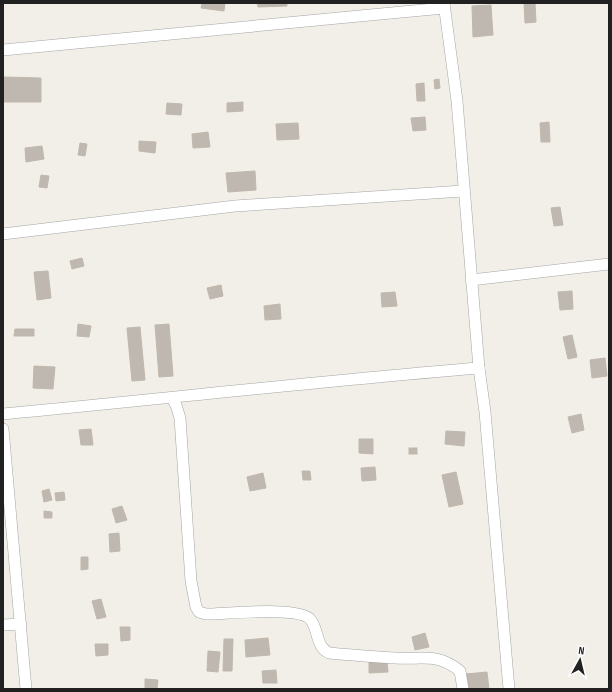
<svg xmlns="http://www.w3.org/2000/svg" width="612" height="692" viewBox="0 0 612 692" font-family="'Sofia Sans Condensed',sans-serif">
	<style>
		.building { fill: #beb8b1; stroke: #c1b8ac }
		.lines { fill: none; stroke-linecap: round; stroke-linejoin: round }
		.street-casing { stroke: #a5a5a5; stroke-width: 12 }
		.street { stroke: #fff; stroke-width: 11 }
	</style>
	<rect width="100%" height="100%" fill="#f1efe8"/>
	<g class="building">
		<polygon points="202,3 225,3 224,11 201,8"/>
		<polygon points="257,3 287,3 287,6 258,7"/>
		<polygon points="524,3 535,3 536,22 525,23"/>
		<polygon points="491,5 493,35 473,37 472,6"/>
		<polygon points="4,77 41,78 41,102 4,102"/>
		<polygon points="439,79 440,88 435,89 434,80"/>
		<polygon points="424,83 425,101 417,101 416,84"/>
		<polygon points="243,102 243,111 227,112 227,103"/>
		<polygon points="167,103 182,104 181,115 166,114"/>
		<polygon points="425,117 426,130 413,131 411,118"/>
		<polygon points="549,122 550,142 541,142 540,123"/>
		<polygon points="298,123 299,139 277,140 276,124"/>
		<polygon points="208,132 210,147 193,148 192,134"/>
		<polygon points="139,141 156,142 155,153 139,151"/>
		<polygon points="80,143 87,144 85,156 78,155"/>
		<polygon points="42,146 44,159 26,162 25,148"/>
		<polygon points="255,171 256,190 228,192 226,173"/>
		<polygon points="41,175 49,176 47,188 39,187"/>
		<polygon points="560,207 563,225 554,226 551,208"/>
		<polygon points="82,258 84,266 72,269 70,261"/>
		<polygon points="48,271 51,298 37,300 34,272"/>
		<polygon points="221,285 223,296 210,299 207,288"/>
		<polygon points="572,291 573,309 560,310 558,292"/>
		<polygon points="395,292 397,306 382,307 381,293"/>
		<polygon points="280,304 281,319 265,320 264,306"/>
		<polygon points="78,324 91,326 89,337 77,336"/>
		<polygon points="169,324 173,376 159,377 155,325"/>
		<polygon points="140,327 145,380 132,381 127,328"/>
		<polygon points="15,329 34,329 34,336 14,336"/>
		<polygon points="572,335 577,357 568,359 563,337"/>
		<polygon points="605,358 607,376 592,378 590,360"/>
		<polygon points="34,366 55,367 53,389 33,388"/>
		<polygon points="581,414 584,430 572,433 568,417"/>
		<polygon points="91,429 93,445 81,445 79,430"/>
		<polygon points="446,431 465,432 464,446 445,444"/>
		<polygon points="359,439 373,439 373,454 359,453"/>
		<rect x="409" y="448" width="8" height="6"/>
		<polygon points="375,467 376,480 362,481 361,468"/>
		<polygon points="302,471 310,471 311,480 303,480"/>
		<polygon points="456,472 463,504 449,507 442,475"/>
		<polygon points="263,473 266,488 250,491 247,477"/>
		<polygon points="49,489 52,500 44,502 42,491"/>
		<polygon points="64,492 65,500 56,501 55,493"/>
		<polygon points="122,506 127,520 116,523 112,509"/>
		<polygon points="44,511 52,512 52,518 44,518"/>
		<polygon points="119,533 120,551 110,552 109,534"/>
		<polygon points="81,557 88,557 88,569 81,570"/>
		<polygon points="101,599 106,617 97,619 92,601"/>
		<polygon points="120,627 130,627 130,640 121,641"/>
		<polygon points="425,633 429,647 415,650 412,637"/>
		<polygon points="268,638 270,655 246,657 245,640"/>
		<polygon points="224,639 233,639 232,671 223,671"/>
		<polygon points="95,644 108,644 108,655 96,656"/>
		<polygon points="208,651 220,652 218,672 207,671"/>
		<polygon points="387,660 388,672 369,673 369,661"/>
		<polygon points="276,670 277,683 263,683 262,671"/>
		<polygon points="487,672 489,689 467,689 466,674"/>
		<polygon points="145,679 158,680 157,689 145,689"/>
	</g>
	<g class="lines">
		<defs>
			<g id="street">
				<polyline points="444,3 457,101 479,368 485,412 509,689"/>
				<polyline points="3,50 444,8"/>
				<polyline points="3,234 235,206 463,191"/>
				<polyline points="471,280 609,264"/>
				<path d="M172,398L176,405L180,418L191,581L196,607L199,612L206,614C225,614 298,606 310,619C319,629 315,646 329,653C351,655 373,657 395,658C421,660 436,652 460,671L463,689"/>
				<path d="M3,414C162,399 320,381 479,368"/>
				<polyline points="3,429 26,689"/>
				<polyline points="3,625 21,624"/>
			</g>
		</defs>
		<use href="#street" class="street-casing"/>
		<use href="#street" class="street"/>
	</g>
	<rect width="612" height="692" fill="none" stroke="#212121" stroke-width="8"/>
	<g transform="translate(580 660) rotate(8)" stroke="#ffffff" stroke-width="3" paint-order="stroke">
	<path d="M0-3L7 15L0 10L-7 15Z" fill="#212121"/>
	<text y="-6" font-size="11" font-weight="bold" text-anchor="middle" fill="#212121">N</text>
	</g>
</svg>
